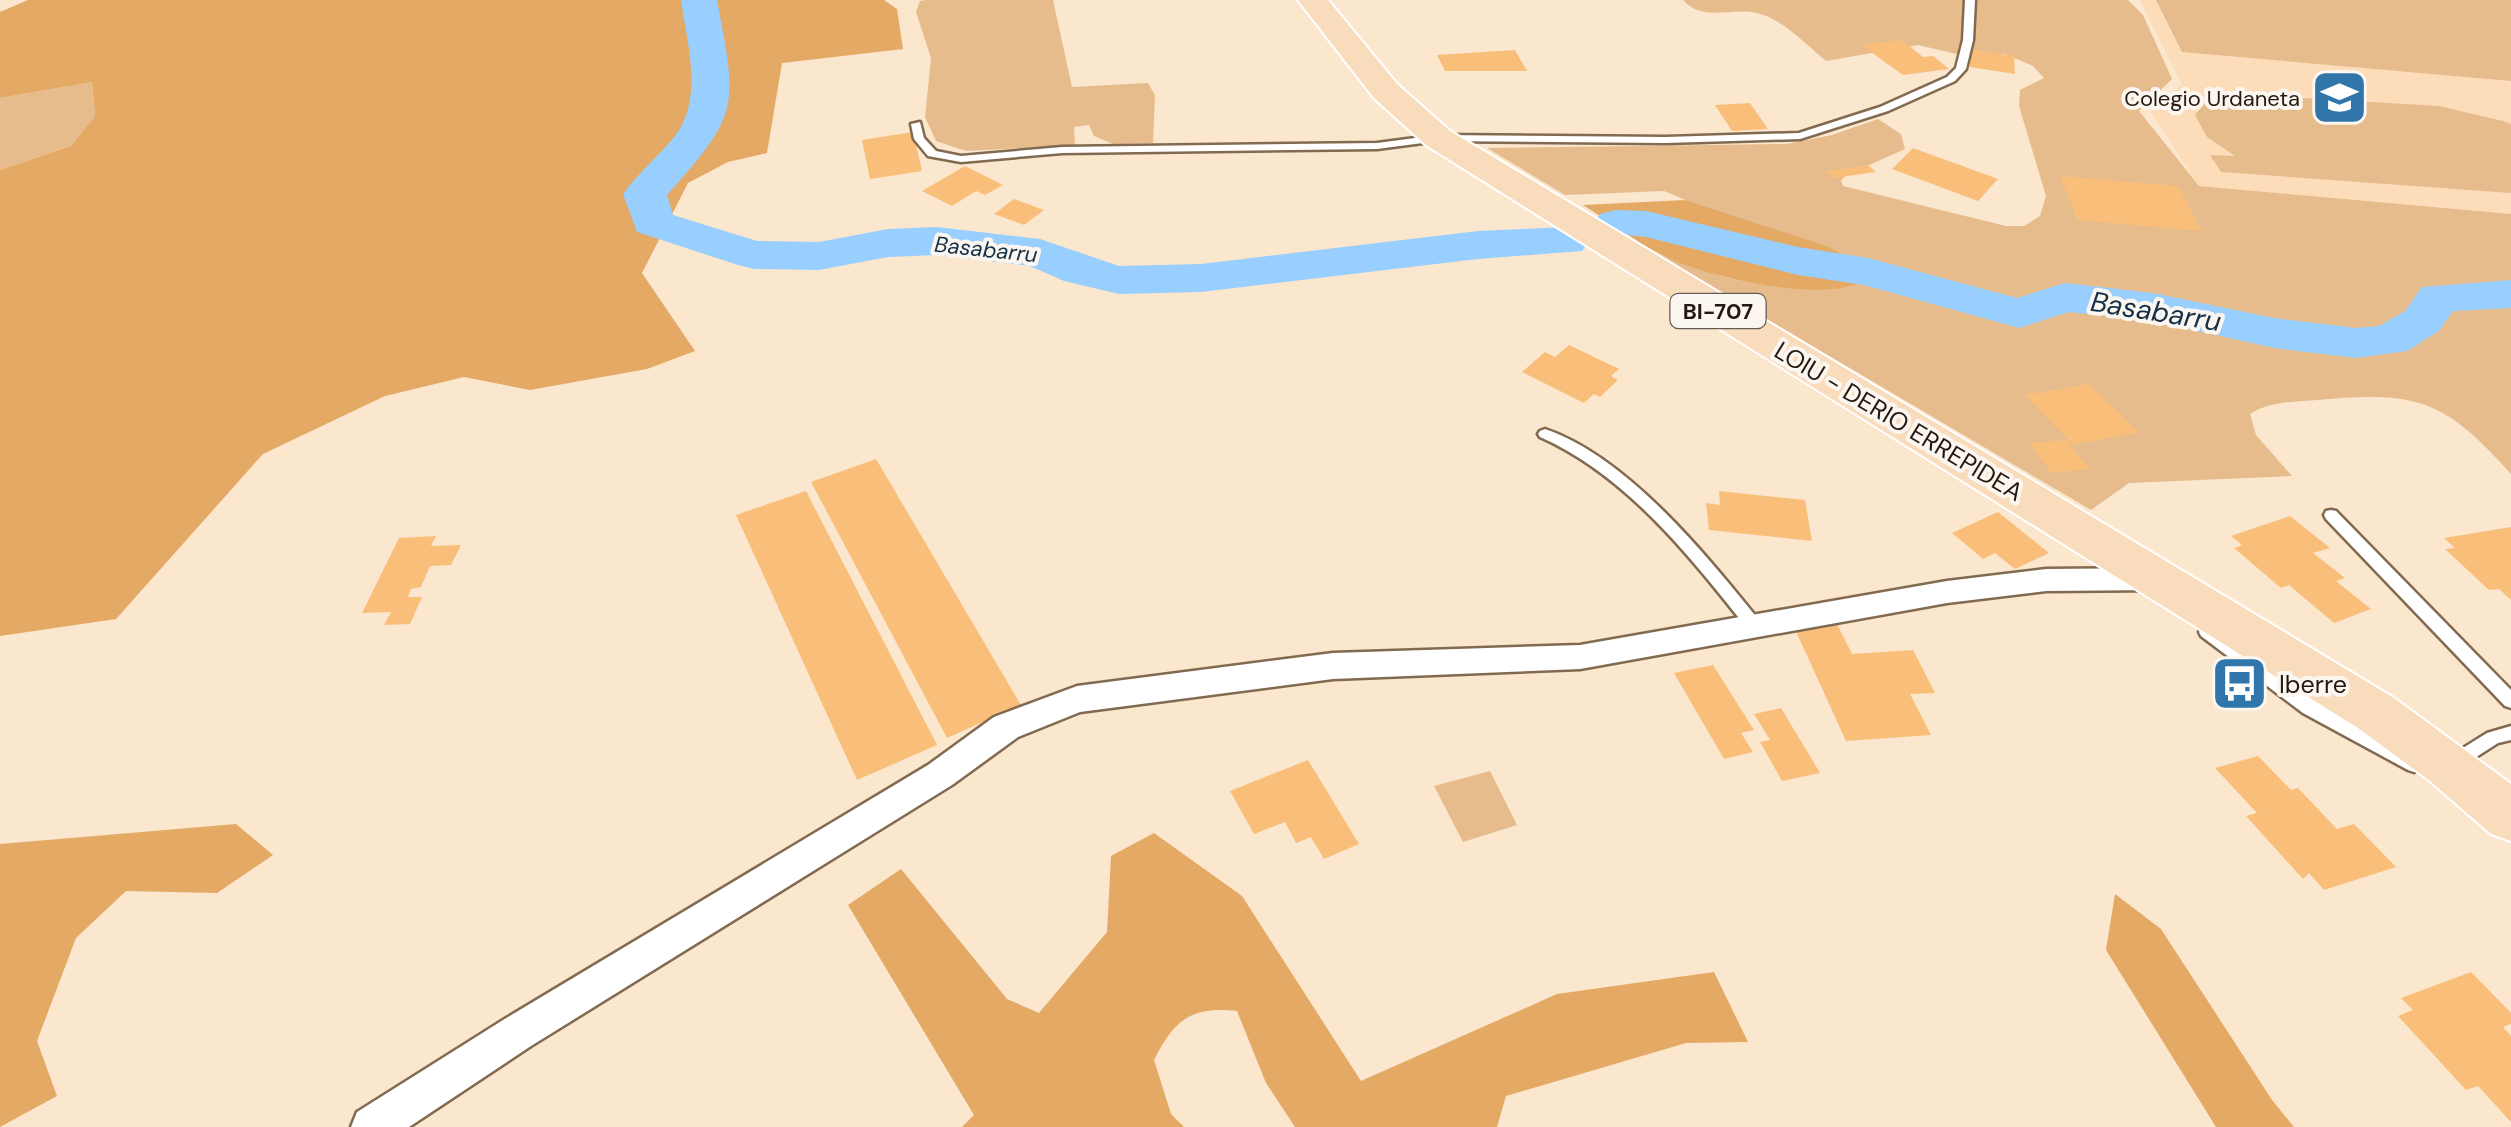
<svg xmlns="http://www.w3.org/2000/svg" width="2511" height="1127" viewBox="0 0 2511 1127" font-family="'DM Sans',sans-serif">
	<style>
		.built { fill: #fddcb9 }
		.green { fill: #e6bc8c }
		.forest { fill: #e3a965 }
		.lines { fill: none; stroke-linecap: round; stroke-linejoin: round }
		.river { fill: #98cffe; fill-rule: evenodd }
		.building { fill: #f9bf7a }
		.service-casing { stroke: #826a50; stroke-width: 5 }
		.minor-casing { stroke: #826a50; stroke-width: 5 }
		.primary-casing { stroke: #fff; stroke-width: 4 }
		.service { fill: #fff; fill-rule: evenodd }
		.minor { fill: #fff; fill-rule: evenodd }
		.primary { fill: #f8dcbc; fill-rule: evenodd }
		.labels { text-anchor: middle; stroke-width: 8; stroke-linejoin: round; paint-order: stroke }
		.far-poi-label { font-size: 22px; fill: #23190f; stroke: #fbf6f0; text-anchor: end }
		.far-water-label { font-size: 22px; font-style: italic; fill: #133148; stroke: #fbf6f0 }
		.shield { fill: #fbf6f0; stroke: #645b52; stroke-width: 2.5 }
		.shield-label { font-size: 22px; font-weight: bold; fill: #23190f }
		.street-label { font-size: 25px; fill: #23190f; stroke: #fbf6f0 }
		.poi-label { font-size: 25px; fill: #23190f; stroke: #fbf6f0; text-anchor: start }
		.water-label { font-size: 28px; font-style: italic; fill: #133148; stroke: #fbf6f0 }
	</style>
	<rect width="100%" height="100%" fill="#fbe6ce"/>
	<polygon class="built" points="2140,0 2511,0 2511,214 2199,186 2151,112 2182,84"/>
	<g class="green">
		<polygon points="926,0 1053,0 1072,87 1148,83 1155,95 1153,143 1113,144 1094,136 1089,125 1074,127 1075,145 966,151 936,141 925,117 931,58 916,12 920,1"/>
		<path d="M1683,0H2128L2143,15L2172,79L2139,111L2199,186L2511,214V474C2444,399 2417,391 2318,400C2295,402 2269,401 2250,414L2256,435L2292,476L2129,483L2091,510L1653,252C1708,274 1747,287 1807,288L1707,209L1664,191L1565,195L1487,148L1787,144L1832,135L1878,119L1901,134L1905,149L1847,175L1841,180L1843,186L2006,226H2024L2040,216L2046,196L2019,106L2020,90L2044,78L2033,66L2005,54L1961,55L1918,45L1826,61C1805,44 1780,16 1752,12C1727,9 1702,21 1683,0Z"/>
		<polygon points="2156,0 2511,0 2511,81 2182,52"/>
		<polygon points="92,82 95,116 71,146 0,170 0,98"/>
		<polygon points="2236,94 2439,106 2503,121 2511,124 2511,193 2221,172 2210,155 2235,156 2207,137 2195,115 2208,100"/>
		<polygon points="1490,771 1517,825 1463,842 1434,786"/>
	</g>
	<g class="forest">
		<polygon points="28,0 884,0 897,9 903,49 782,63 767,153 728,162 688,183 642,273 695,351 647,369 530,390 464,377 385,396 263,454 116,619 0,636 0,170 71,146 95,116 92,82 0,98 0,12"/>
		<path d="M1685,200L1826,246C1840,252 1860,265 1862,281C1823,304 1708,277 1668,258C1638,244 1610,222 1583,205Z"/>
		<polygon points="236,824 273,855 217,893 126,891 76,938 37,1041 57,1096 0,1127 0,844"/>
		<path d="M1154,833L1242,896L1361,1081L1557,994L1714,972L1748,1042L1686,1043L1506,1096L1497,1127H1295L1266,1083L1237,1011C1191,1006 1174,1020 1154,1060L1171,1114L1184,1127H962L974,1115L848,905L901,869L1007,999L1039,1013L1107,932L1111,856Z"/>
		<polygon points="2115,894 2161,929 2272,1100 2294,1127 2216,1127 2106,950"/>
	</g>
	<g class="lines">
		<g class="river">
			<path d="M681,0H717C737,106 741,113 667,195L673,215L757,241L819,242L888,229L937,227L1040,239L1119,266L1201,264L1478,231L1566,227L1582,231L1589,241L1582,251L1478,259L1201,292L1119,294L1064,281L1030,266L937,255L888,257L819,270L754,269L738,265L637,232L623,194C638,173 659,156 675,136C704,98 687,43 681,0Z"/>
			<polygon points="1616,210 1646,211 1798,247 1868,258 2017,298 2065,283 2153,293 2274,318 2356,328 2379,326 2405,311 2422,287 2511,280 2511,308 2453,311 2439,331 2407,351 2356,358 2274,348 2153,321 2069,312 2019,328 1864,285 1798,275 1646,237 1600,232 1594,223 1600,214"/>
		</g>
	</g>
	<g class="building">
		<polygon points="1902,40 1923,57 1933,56 1949,69 1903,75 1861,45"/>
		<polygon points="1970,49 2014,56 2015,74 1970,67"/>
		<polygon points="1515,50 1527,71 1445,71 1437,55"/>
		<polygon points="1750,103 1768,129 1732,131 1715,105"/>
		<polygon points="913,132 922,171 870,179 862,140"/>
		<polygon points="1913,148 1998,179 1978,201 1892,169"/>
		<polygon points="1868,165 1876,172 1833,178 1826,171"/>
		<polygon points="965,166 1003,185 985,195 976,191 952,206 922,191"/>
		<polygon points="2060,176 2178,186 2202,231 2078,220"/>
		<polygon points="1014,199 1044,210 1024,225 994,214"/>
		<polygon points="1569,345 1619,369 1611,376 1618,380 1600,397 1594,394 1584,403 1522,372 1545,352 1555,357"/>
		<polygon points="2089,384 2139,432 2073,445 2025,395"/>
		<polygon points="2066,440 2089,469 2052,473 2029,443"/>
		<polygon points="876,459 1021,705 947,738 811,482"/>
		<polygon points="806,491 937,745 857,780 736,515"/>
		<polygon points="1719,491 1805,500 1812,541 1709,530 1706,503 1720,505"/>
		<polygon points="1998,512 2049,553 2015,569 1995,553 1983,559 1952,533"/>
		<polygon points="2290,516 2330,548 2313,553 2345,578 2336,581 2371,609 2334,623 2289,585 2281,588 2234,548 2242,545 2231,536"/>
		<polygon points="2511,527 2511,600 2499,589 2489,590 2445,549 2455,548 2444,538"/>
		<polygon points="436,536 431,546 461,545 451,565 430,566 421,587 411,589 408,597 422,597 410,624 384,625 391,612 362,613 399,538"/>
		<polygon points="1837,624 1852,654 1913,650 1935,693 1910,694 1931,735 1846,741 1794,627"/>
		<polygon points="1713,665 1754,730 1741,733 1753,752 1724,759 1674,673"/>
		<polygon points="1781,708 1820,773 1782,781 1760,742 1770,740 1754,714"/>
		<polygon points="2258,756 2291,790 2298,788 2337,829 2354,824 2396,867 2324,890 2309,873 2303,879 2246,816 2257,813 2215,768"/>
		<polygon points="1308,760 1359,844 1324,859 1311,837 1296,843 1285,822 1254,834 1230,791"/>
		<polygon points="2471,972 2511,1013 2511,1024 2503,1027 2511,1036 2511,1122 2478,1086 2466,1090 2398,1016 2413,1010 2401,998"/>
	</g>
	<g class="lines">
		<defs>
			<g id="service">
				<polygon points="1965,0 1975,0 1973,40 1966,69 1955,81 1888,111 1800,139 1666,143 1438,141 1377,149 1062,153 961,162 928,156 914,139 911,124 920,122 924,138 936,151 961,156 1062,147 1377,143 1438,135 1666,137 1799,133 1880,107 1947,77 1956,68 1963,40"/>
				<path d="M1545,429C1628,457 1708,557 1762,624L1764,628L1762,632H1750C1692,559 1628,476 1540,437L1538,434L1540,431Z"/>
				<polygon points="2331,510 2336,511 2511,690 2511,708 2505,706 2326,519 2324,515 2326,511"/>
				<polygon points="2207,626 2315,703 2420,760 2423,765 2420,770 2414,772 2408,770 2303,713 2201,636 2199,632 2201,628"/>
				<polygon points="2511,726 2511,740 2498,743 2459,768 2453,770 2447,768 2445,763 2447,758 2487,733"/>
			</g>
			<polygon id="minor" points="2159,568 2170,571 2174,579 2170,587 2159,590 2046,591 1947,603 1580,669 1333,679 1080,712 1018,737 952,785 531,1046 409,1127 351,1127 357,1112 503,1020 928,765 994,717 1077,686 1333,653 1580,645 1947,581 2046,569"/>
			<polygon id="primary" points="1298,0 1328,0 1397,84 1450,131 2394,698 2511,784 2511,841 2491,834 2430,781 2358,728 1426,145 1374,98"/>
		</defs>
		<use href="#service" class="service-casing"/>
		<use href="#minor" class="minor-casing"/>
		<use href="#primary" class="primary-casing"/>
		<use href="#service" class="service"/>
		<use href="#minor" class="minor"/>
		<use href="#primary" class="primary"/>
	</g>
	<defs>
		<symbol id="school-square" viewBox="-11 -11 22 22"><rect x="-9" y="-9" width="18" height="18" rx="4" fill="#3176ab" stroke="#fbf6f0"/><path d="M0-5L7-2L0 1L-7-2ZM-4 1L0 2.5L4 1V4Q0 6-4 4Z" fill="#fff"/></symbol>
		<symbol id="bus-square" viewBox="-11 -11 22 22"><rect x="-9" y="-9" width="18" height="18" rx="4" fill="#3176ab" stroke="#fbf6f0"/><path d="M-5-6H5V4H4V6H2V4H-2V6H-4V4H-5ZM-3.5-4V0h7V-4ZM-3.5 1.2v1.5H-2V1.2ZM2 1.2v1.5H3.5V1.2Z" fill="#fff"/></symbol>
	</defs>
	<g fill-rule="evenodd">
		<use href="#school-square" x="2308" y="66" width="63" height="63"/>
		<use href="#bus-square" x="2208" y="652" width="63" height="63"/>
	</g>
	<g class="labels">
		<g class="far-poi-label">
			<text x="2300" y="106">Colegio Urdaneta</text>
		</g>
		<g class="far-water-label">
			<text transform="translate(986 249) rotate(6)" y="8">Basabarru</text>
		</g>
		<rect class="shield" x="1670.5" y="294" width="95" height="34" rx="8"/>
		<g class="shield-label">
			<text x="1718" y="319">BI-707</text>
		</g>
		<g class="street-label">
			<text transform="translate(1899 421) rotate(31)" y="9">LOIU - DERIO ERREPIDEA</text>
		</g>
		<g class="poi-label">
			<text x="2279" y="693">Iberre</text>
		</g>
		<g class="water-label">
			<text transform="translate(2156 311) rotate(9)" y="10">Basabarru</text>
		</g>
	</g>
</svg>
